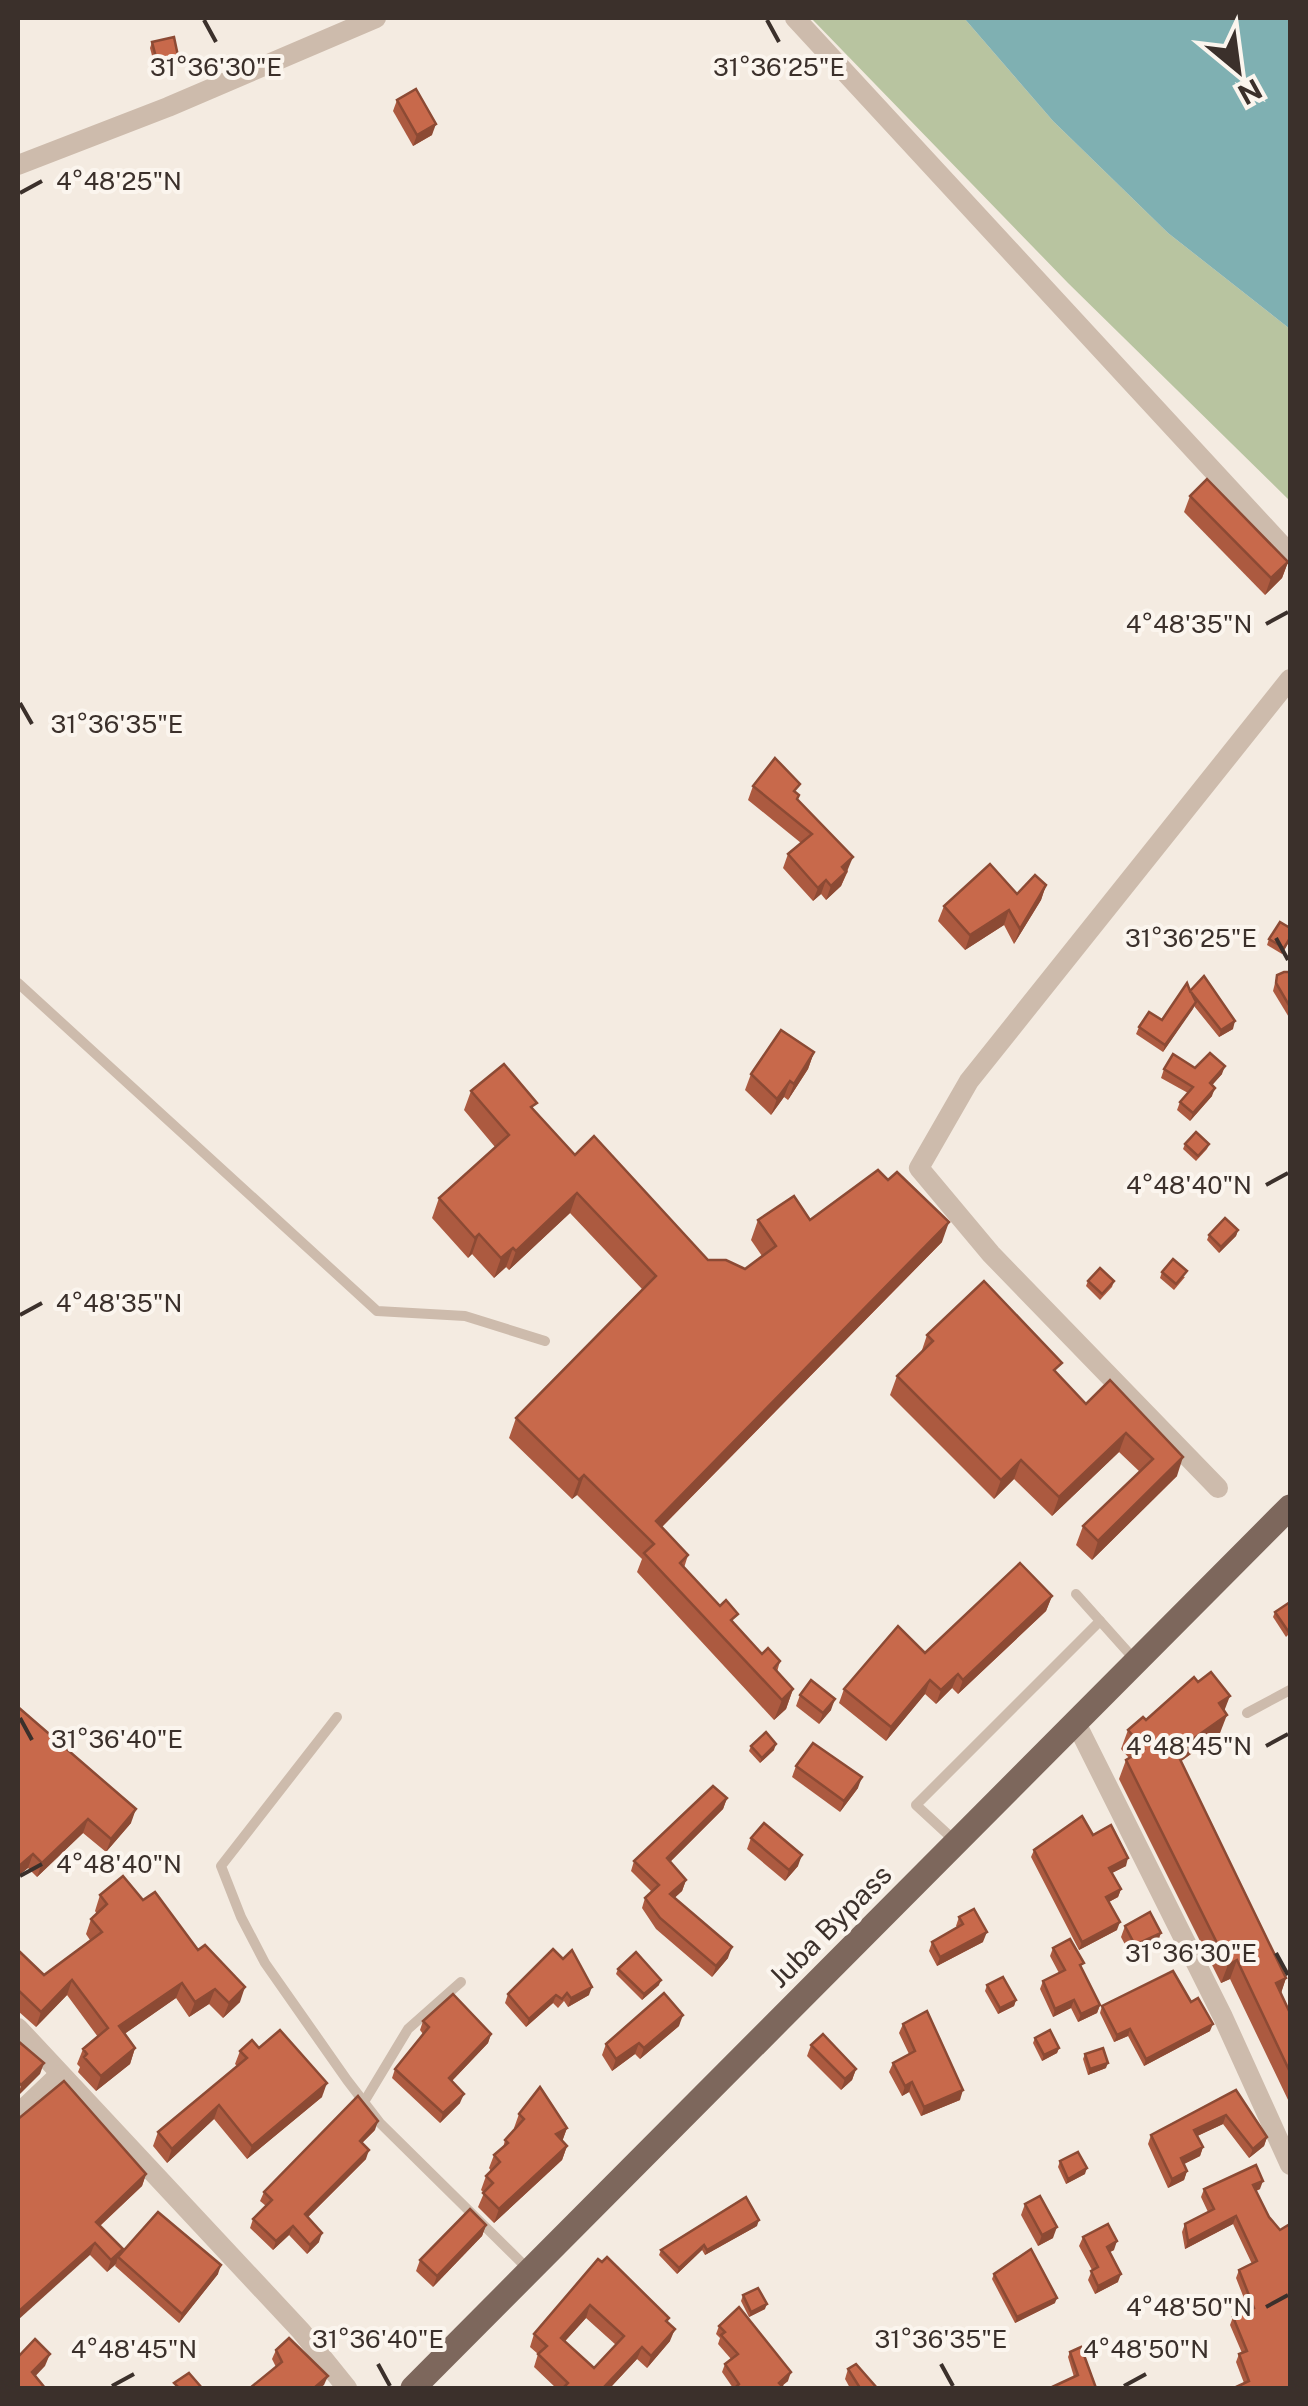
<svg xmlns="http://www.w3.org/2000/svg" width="1308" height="2406" viewBox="0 0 1308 2406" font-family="'Public Sans',sans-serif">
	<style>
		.green { fill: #b8c4a0 }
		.water { fill: #7fb0b2 }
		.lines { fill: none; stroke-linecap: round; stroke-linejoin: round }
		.lane { stroke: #cdbbac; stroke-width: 10 }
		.street { stroke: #cdbbac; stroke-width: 20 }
		.primary { stroke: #7d675c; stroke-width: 25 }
		.wall { fill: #ac5a40; fill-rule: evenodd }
		.shaded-wall { fill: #8c4a34 }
		.building { fill: #c8694b; stroke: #8c4a34; stroke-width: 2.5; fill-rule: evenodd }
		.ticks { fill: none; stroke: #3b302b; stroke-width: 4 }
		.labels { text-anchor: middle; stroke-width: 8; stroke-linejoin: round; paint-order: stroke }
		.street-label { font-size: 28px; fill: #3b302b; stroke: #fbf5ee }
		.ticks-label { font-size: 25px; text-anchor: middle; fill: #3b302b; stroke: #fbf5ee; stroke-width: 8; stroke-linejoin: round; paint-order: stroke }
	</style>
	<rect width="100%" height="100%" fill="#f4ebe1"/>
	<polygon class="green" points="811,18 964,18 1053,121 1168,233 1290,329 1290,501 1068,283"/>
	<polygon class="water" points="964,18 1290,18 1290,329 1168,233 1053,121"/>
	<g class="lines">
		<g class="lane">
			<polyline points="18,983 377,1311 465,1316 545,1341"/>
			<polyline points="1076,1594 1135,1660"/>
			<polyline points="1247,1713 1290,1690"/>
			<polyline points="337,1717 221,1866 241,1917 265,1963 347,2080 380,2123 530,2271"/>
			<polyline points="955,1841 916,1805 1100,1621"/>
			<polyline points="364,2102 408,2029 461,1982"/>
		</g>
		<g class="street">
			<polyline points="795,18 1290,554"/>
			<polyline points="18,165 168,107 376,18"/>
			<polyline points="1218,1488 991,1254 919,1168 969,1081 1290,679"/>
			<polyline points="1075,1721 1223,2017 1290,2165"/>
			<polyline points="18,2028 301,2331 347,2388"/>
			<polyline points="18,2114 59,2075"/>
		</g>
		<polyline class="primary" points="413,2388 1290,1507"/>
	</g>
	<g class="wall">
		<polygon points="152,42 176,62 155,67 150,48"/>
		<polygon points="397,100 432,135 413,146 393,111"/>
		<polygon points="1190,496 1288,562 1282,578 1265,595 1184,512"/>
		<polygon points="753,786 797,793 798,800 848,871 841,886 826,900 821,894 813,901 783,868 788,854 801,843 748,800"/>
		<polygon points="1046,885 1041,900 1014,944 1004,925 965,950 938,921 944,906 1017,894"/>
		<polygon points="1290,928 1290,940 1282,954 1267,945 1269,939"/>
		<polygon points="1290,972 1290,1019 1273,991 1277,975"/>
		<polygon points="1190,991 1233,1029 1219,1037 1194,1006 1163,1052 1136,1034 1139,1027 1162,1020"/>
		<polygon points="814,1052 808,1069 788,1100 784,1097 771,1115 745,1090 751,1074"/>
		<polygon points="1195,1068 1222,1074 1212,1085 1212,1096 1190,1121 1177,1110 1180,1102 1188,1093 1161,1078 1164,1069"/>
		<polygon points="471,1091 534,1110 575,1155 708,1260 745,1269 762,1256 751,1240 758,1220 810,1220 942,1242 662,1527 688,1555 684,1568 762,1654 780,1661 777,1672 793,1689 786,1709 774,1720 637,1572 642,1559 577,1495 572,1499 509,1438 516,1418 642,1289 570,1213 509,1270 506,1267 494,1278 472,1254 468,1258 432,1218 439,1198 495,1147 464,1110"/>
		<polygon points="1185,1144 1209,1144 1207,1149 1196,1161 1183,1149"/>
		<polygon points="1238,1230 1236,1236 1219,1253 1207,1240 1209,1235"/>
		<polygon points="1162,1272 1185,1277 1174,1290 1160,1278"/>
		<polygon points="1088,1281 1114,1281 1112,1287 1100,1300 1086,1286"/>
		<polygon points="927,1335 1058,1374 1086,1404 1110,1380 1177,1476 1092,1560 1076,1545 1083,1526 1140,1472 1119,1452 1052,1516 1014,1479 994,1499 890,1395 897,1376 921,1353"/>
		<polygon points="1052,1596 1046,1611 958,1694 952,1688 936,1704 925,1694 886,1741 839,1703 844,1689"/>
		<polygon points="1290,1602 1290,1633 1286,1637 1273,1617 1275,1612"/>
		<polygon points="800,1695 831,1710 819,1724 796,1706"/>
		<polygon points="18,1707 131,1823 106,1852 83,1833 37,1877 28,1868 18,1876"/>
		<polygon points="1224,1712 1220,1733 1181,1761 1286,1978 1281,1993 1290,2013 1290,2104 1230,1979 1221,1983 1119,1779 1126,1760 1129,1758 1121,1749 1128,1730 1146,1720"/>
		<polygon points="751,1746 774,1750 760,1763 749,1751"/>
		<polygon points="796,1766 858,1788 840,1812 792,1777"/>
		<polygon points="727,1798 723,1809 670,1862 686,1880 682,1891 674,1898 728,1958 712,1977 656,1929 642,1908 645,1898 652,1892 631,1871 634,1861"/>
		<polygon points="1093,1835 1126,1866 1112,1873 1121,1889 1118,1897 1109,1902 1117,1930 1079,1950 1031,1857 1034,1850"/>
		<polygon points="751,1838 798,1866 785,1881 747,1849"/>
		<polygon points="100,1895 143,1900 198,1950 240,2002 223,2018 209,2004 189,2017 176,1998 124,2034 135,2048 130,2064 96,2091 78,2072 80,2067 77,2064 83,2049 98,2037 67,1995 36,2027 18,2011 18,1955 44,1975 90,1940 86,1934 91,1919 97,1914 95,1911"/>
		<polygon points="959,1917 983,1942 937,1966 929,1951 932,1942 957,1927 956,1926"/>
		<polygon points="1125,1926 1157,1944 1131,1956 1121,1937"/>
		<polygon points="1053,1948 1082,1968 1100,2005 1097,2013 1078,2022 1071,2008 1053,2017 1040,1989 1043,1981 1059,1973 1050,1956"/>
		<polygon points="553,1949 589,1995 568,2007 564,2001 558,2008 553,2003 526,2027 505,2003 508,1994"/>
		<polygon points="618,1969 659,1985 642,2000 616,1974"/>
		<polygon points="987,1985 1016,2000 1014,2006 998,2014 985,1991"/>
		<polygon points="1102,2006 1210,2031 1144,2066 1128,2036 1114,2042 1100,2013"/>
		<polygon points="423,2021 491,2034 488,2043 452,2081 460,2103 440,2123 392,2078 395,2069 423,2034 420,2030"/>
		<polygon points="903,2024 960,2100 921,2116 909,2092 902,2096 889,2072 893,2063 909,2054 899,2033"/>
		<polygon points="679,2026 640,2059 635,2054 612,2071 602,2055 606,2044"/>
		<polygon points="1035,2038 1059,2048 1057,2053 1042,2061 1033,2043"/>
		<polygon points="811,2045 856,2069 852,2080 841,2090 807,2056"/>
		<polygon points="259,2048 322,2097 247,2159 214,2119 167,2163 153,2146 158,2132 237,2066 235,2064 240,2051"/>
		<polygon points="1085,2054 1106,2068 1088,2075 1083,2059"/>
		<polygon points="1236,2090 1267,2137 1264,2146 1249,2158 1223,2124 1197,2136 1203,2147 1200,2156 1184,2164 1187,2171 1184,2180 1168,2188 1148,2144 1151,2135"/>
		<polygon points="519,2114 567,2128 562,2141 567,2146 562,2160 494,2223 478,2207 484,2193 481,2190 486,2176 491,2171 489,2168 494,2155 503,2148 505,2140 515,2129 514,2128"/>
		<polygon points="18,2119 146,2174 142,2186 100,2226 123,2249 122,2253 218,2274 179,2323 115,2266 116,2264 107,2272 90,2255"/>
		<polygon points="375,2130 362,2143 366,2159 308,2217 319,2242 307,2254 289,2235 273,2250 250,2228 253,2219 266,2206 260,2201 264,2192"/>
		<polygon points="1060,2161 1085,2174 1066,2184 1058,2167"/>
		<polygon points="1204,2189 1260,2189 1256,2191 1290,2388 1244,2383 1236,2362 1239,2354 1242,2353 1230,2325 1233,2317 1249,2311 1236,2278 1239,2270 1252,2264 1233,2224 1185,2249 1182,2232 1185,2224 1208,2212 1201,2197"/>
		<polygon points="1025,2204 1053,2238 1038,2246 1021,2215"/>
		<polygon points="486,2225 482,2236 433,2287 416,2271 420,2260"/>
		<polygon points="757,2226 705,2255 702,2250 677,2274 659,2255 661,2250"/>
		<polygon points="1083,2237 1114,2250 1110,2252 1118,2282 1095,2294 1088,2280 1092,2270 1079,2246"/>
		<path d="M598,2259L667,2322L670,2341L647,2368L637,2359L610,2388H556L534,2367L538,2354L530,2347L534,2334ZM586,2318L616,2345L594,2368L565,2341Z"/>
		<polygon points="994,2274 1055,2303 1015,2323 992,2279"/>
		<polygon points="743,2295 765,2309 749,2317 741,2301"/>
		<polygon points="719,2326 788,2381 782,2386 784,2388 733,2388 722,2372 725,2364 731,2359 718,2344 720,2338 716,2334"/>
		<polygon points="276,2350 324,2385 276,2367 272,2359"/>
		<polygon points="1070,2352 1096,2388 1074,2377 1068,2357"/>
		<polygon points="848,2369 877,2388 850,2388 845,2379"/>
	</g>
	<g class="shaded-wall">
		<polygon points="178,56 176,62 155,67 157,61"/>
		<polygon points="436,124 432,135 413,146 417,135"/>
		<polygon points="1288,562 1282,578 1265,595 1271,578"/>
		<polygon points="853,857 841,886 826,900 831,886 842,867"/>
		<polygon points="826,880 821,894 813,901 818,888"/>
		<polygon points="1046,885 1041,900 1014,944 1020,929"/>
		<polygon points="1009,910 1004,925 965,950 970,935"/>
		<polygon points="1196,1002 1193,1009 1163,1052 1165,1045"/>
		<polygon points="1235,1021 1233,1029 1219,1037 1221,1030"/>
		<polygon points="814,1052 808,1069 788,1100 794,1084"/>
		<polygon points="1225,1066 1222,1074 1207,1091 1210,1083"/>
		<polygon points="790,1081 784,1097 771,1115 777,1099"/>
		<polygon points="1215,1088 1212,1096 1190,1121 1193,1113"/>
		<polygon points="577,1193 570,1213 509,1270 516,1251"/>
		<polygon points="949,1222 942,1242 649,1540 656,1521"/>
		<polygon points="1238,1230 1236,1236 1219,1253 1221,1247"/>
		<polygon points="479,1234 472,1254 468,1258 475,1238"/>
		<polygon points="513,1248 506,1267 494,1278 501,1258"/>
		<polygon points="1126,1433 1119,1452 1052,1516 1059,1497"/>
		<polygon points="1183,1457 1177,1476 1092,1560 1098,1541"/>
		<polygon points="1021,1460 1014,1479 994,1499 1001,1480"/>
		<polygon points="584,1475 577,1495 572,1499 579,1480"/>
		<polygon points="1052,1596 1046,1611 958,1694 963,1680"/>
		<polygon points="958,1674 952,1688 936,1704 941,1690"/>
		<polygon points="930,1680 925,1694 886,1741 891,1727"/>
		<polygon points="793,1689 786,1709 774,1720 782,1700"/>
		<polygon points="1230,1696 1223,1714 1219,1703"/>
		<polygon points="835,1699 831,1710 819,1724 823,1713"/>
		<polygon points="1227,1715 1220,1733 1169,1770 1176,1751"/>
		<polygon points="776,1744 774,1750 760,1763 762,1758"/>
		<polygon points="862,1777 858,1788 840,1812 844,1801"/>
		<polygon points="727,1798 723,1809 663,1869 667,1858"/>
		<polygon points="136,1809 131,1823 106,1852 111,1839"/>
		<polygon points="88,1819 83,1833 37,1877 42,1863"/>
		<polygon points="33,1854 28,1868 18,1876 18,1867"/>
		<polygon points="802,1855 798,1866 785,1881 789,1870"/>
		<polygon points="1128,1858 1126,1866 1106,1876 1109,1868"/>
		<polygon points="686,1880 682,1891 667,1905 670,1894"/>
		<polygon points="1121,1889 1118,1897 1103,1905 1106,1897"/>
		<polygon points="1120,1922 1117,1930 1079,1950 1082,1942"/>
		<polygon points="987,1932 983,1942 937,1966 940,1957"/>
		<polygon points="1161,1933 1157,1944 1131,1956 1135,1945"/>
		<polygon points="732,1947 728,1958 712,1977 716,1966"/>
		<polygon points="1237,1960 1230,1979 1221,1983 1228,1965"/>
		<polygon points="1286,1978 1280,1996 1276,1983"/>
		<polygon points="72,1980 67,1995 36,2027 41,2012"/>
		<polygon points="661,1980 659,1985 642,2000 644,1994"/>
		<polygon points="182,1983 176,1998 113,2042 119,2026"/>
		<polygon points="245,1987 240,2002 223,2018 229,2003"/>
		<polygon points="592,1987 589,1995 568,2007 571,1998"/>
		<polygon points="215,1989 209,2004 189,2017 195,2002"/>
		<polygon points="556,1995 553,2003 526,2027 529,2019"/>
		<polygon points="1016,2000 1014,2006 998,2014 1000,2008"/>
		<polygon points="1074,2000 1071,2008 1053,2017 1055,2009"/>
		<polygon points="1100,2005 1097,2013 1078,2022 1081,2014"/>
		<polygon points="683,2015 679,2026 640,2059 644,2048"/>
		<polygon points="1213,2024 1210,2031 1144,2066 1146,2059"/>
		<polygon points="1130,2029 1128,2036 1114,2042 1117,2035"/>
		<polygon points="491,2034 488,2043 446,2087 449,2078"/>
		<polygon points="639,2043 635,2054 612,2071 616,2059"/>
		<polygon points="135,2048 130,2064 96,2091 101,2076"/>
		<polygon points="1059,2048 1057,2053 1042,2061 1044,2055"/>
		<polygon points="44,2063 40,2074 18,2096 21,2085"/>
		<polygon points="1108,2063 1106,2068 1088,2075 1090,2069"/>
		<polygon points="856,2069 852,2080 841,2090 845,2079"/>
		<polygon points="912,2082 909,2092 902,2096 905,2086"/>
		<polygon points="327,2083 322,2097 247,2159 252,2146"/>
		<polygon points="963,2090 960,2100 921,2116 924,2107"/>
		<polygon points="464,2094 460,2103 440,2123 443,2113"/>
		<polygon points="219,2105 214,2119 167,2163 172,2149"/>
		<polygon points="1226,2115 1223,2124 1191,2139 1194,2130"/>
		<polygon points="378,2121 375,2130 356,2149 360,2141"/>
		<polygon points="567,2128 562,2142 556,2134"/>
		<polygon points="1267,2137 1264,2146 1249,2158 1253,2149"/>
		<polygon points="567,2146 562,2160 494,2223 499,2209"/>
		<polygon points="1203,2147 1200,2156 1178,2167 1181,2158"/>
		<polygon points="369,2150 366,2159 302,2223 305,2214"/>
		<polygon points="1087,2168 1085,2174 1066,2184 1068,2179"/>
		<polygon points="1187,2171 1184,2180 1168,2188 1172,2179"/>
		<polygon points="146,2174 142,2186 91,2234 96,2222"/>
		<polygon points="1263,2181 1260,2189 1250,2193 1253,2185"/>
		<polygon points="1236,2216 1233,2224 1185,2249 1188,2241"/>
		<polygon points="759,2220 757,2226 705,2255 707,2250"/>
		<polygon points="486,2225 482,2236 433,2287 437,2276"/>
		<polygon points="293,2226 289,2235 273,2250 276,2241"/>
		<polygon points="1057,2227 1053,2238 1038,2246 1042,2235"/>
		<polygon points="322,2233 319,2242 307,2254 310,2245"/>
		<polygon points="1117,2241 1114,2250 1104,2255 1107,2247"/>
		<polygon points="95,2243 90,2255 18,2320 18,2312"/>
		<polygon points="704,2245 702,2250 677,2274 679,2268"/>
		<polygon points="123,2249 120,2258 118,2257 116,2264 107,2272 111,2260"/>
		<polygon points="221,2265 218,2274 179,2323 182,2314"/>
		<polygon points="1121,2274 1118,2282 1095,2294 1098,2286"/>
		<polygon points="1057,2298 1055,2303 1015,2323 1017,2317"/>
		<polygon points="767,2304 765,2309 749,2317 751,2312"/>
		<polygon points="590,2305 586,2318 557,2350 561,2338"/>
		<polygon points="675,2329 670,2341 647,2368 651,2356"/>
		<polygon points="642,2347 637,2359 610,2388 603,2388"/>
		<polygon points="50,2354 45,2366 28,2384 32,2372"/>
		<polygon points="791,2372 788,2381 779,2388 779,2383"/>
		<polygon points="328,2376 324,2385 320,2388 314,2388"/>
	</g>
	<g class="building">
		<polygon points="174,37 178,56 157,61 152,42"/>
		<polygon points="416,89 436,124 417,135 397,100"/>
		<polygon points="1207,479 1288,562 1271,578 1190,496"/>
		<polygon points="775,758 800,784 794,791 799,795 797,799 853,857 842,867 846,872 831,886 826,880 818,888 788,854 812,834 753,786"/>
		<polygon points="990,864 1017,894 1035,875 1046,885 1020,929 1009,910 970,935 944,906"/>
		<polygon points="1280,922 1290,928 1290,938 1284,948 1269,939"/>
		<polygon points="1284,972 1290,972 1290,1007 1276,983 1277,975"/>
		<polygon points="1204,976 1235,1021 1221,1030 1191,992 1196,1002 1165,1045 1139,1027 1149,1012 1162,1020 1187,983 1190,991"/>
		<polygon points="781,1030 814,1052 794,1084 790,1081 777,1099 751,1074"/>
		<polygon points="1210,1053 1225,1066 1210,1083 1215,1088 1193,1113 1180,1102 1193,1087 1164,1069 1173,1054 1195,1068"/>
		<polygon points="504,1064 537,1103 531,1107 575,1155 594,1136 708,1260 726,1260 745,1269 776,1246 758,1220 794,1196 810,1220 878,1170 888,1180 897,1172 949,1222 656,1521 688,1555 680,1563 720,1606 726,1600 738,1614 731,1620 762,1654 768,1648 780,1661 774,1668 793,1689 782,1700 644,1553 654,1544 584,1475 579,1480 516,1418 656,1276 577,1193 516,1251 513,1248 501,1258 479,1234 475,1238 439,1198 509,1135 471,1091"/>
		<polygon points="1196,1132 1209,1144 1198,1156 1185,1144"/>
		<polygon points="1225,1218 1238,1230 1221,1247 1209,1235"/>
		<polygon points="1173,1259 1187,1271 1176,1284 1162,1272"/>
		<polygon points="1100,1268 1114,1281 1102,1294 1088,1281"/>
		<polygon points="984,1281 1062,1363 1054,1370 1086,1404 1110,1380 1183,1457 1098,1541 1083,1526 1153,1459 1126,1433 1059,1497 1021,1460 1001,1480 897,1376 933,1341 927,1335"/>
		<polygon points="1020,1563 1052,1596 963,1680 958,1674 941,1690 930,1680 891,1727 844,1689 898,1626 925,1653"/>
		<polygon points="1290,1602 1290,1629 1288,1631 1275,1612"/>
		<polygon points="1211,1672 1230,1696 1219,1703 1227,1715 1176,1751 1286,1978 1276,1983 1290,2013 1290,2072 1237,1960 1228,1965 1126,1760 1144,1749 1128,1730 1143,1717 1146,1720 1194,1677 1198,1682"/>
		<polygon points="811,1680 835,1699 823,1713 800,1695"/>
		<polygon points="18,1707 136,1809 111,1839 88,1819 42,1863 33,1854 18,1867"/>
		<polygon points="766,1732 776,1744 762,1758 751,1746"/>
		<polygon points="813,1743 862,1777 844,1801 796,1766"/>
		<polygon points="713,1786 727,1798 667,1858 686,1880 670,1894 732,1947 716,1966 660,1918 645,1898 659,1885 634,1861"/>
		<polygon points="1082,1816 1093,1835 1111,1825 1128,1858 1109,1868 1121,1889 1106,1897 1120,1922 1082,1942 1034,1850"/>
		<polygon points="764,1823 802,1855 789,1870 751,1838"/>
		<polygon points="123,1876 143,1900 155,1892 198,1950 205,1945 245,1987 229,2003 215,1989 195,2002 182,1983 119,2026 135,2048 101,2076 84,2057 87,2054 83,2049 108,2028 72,1980 41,2012 18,1990 18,1955 20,1952 44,1975 102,1932 91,1919 107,1904 100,1895"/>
		<polygon points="974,1909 987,1932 940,1957 932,1942 963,1924 959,1917"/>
		<polygon points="1150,1912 1161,1933 1135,1945 1125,1926"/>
		<polygon points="1070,1939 1084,1963 1080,1965 1100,2005 1081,2014 1074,2000 1055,2009 1043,1981 1065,1970 1053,1948"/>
		<polygon points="553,1949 563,1959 572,1950 592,1987 571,1998 567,1993 562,1999 556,1995 529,2019 508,1994"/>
		<polygon points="636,1952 661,1980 644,1994 618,1969"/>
		<polygon points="1173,1971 1191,2002 1198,1998 1213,2024 1146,2059 1130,2029 1117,2035 1102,2006"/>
		<polygon points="1003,1977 1016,2000 1000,2008 987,1985"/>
		<polygon points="664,1993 683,2015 644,2048 639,2043 616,2059 606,2044"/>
		<polygon points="453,1994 491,2034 449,2078 464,2094 443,2113 395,2069 429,2027 423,2021"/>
		<polygon points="927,2011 963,2090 924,2107 912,2082 905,2086 893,2063 915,2051 903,2024"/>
		<polygon points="280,2030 327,2083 252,2146 219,2105 172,2149 158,2132 247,2058 240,2051 252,2040 259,2048"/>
		<polygon points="1050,2030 1059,2048 1044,2055 1035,2038"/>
		<polygon points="823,2034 856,2069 845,2079 811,2045"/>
		<polygon points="18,2041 44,2063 21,2085 18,2082"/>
		<polygon points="1103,2048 1108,2063 1090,2069 1085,2054"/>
		<polygon points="64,2081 146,2174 96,2222 123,2249 111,2260 95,2243 18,2312 18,2119"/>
		<polygon points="540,2087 567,2128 556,2134 567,2146 499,2209 483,2193 493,2183 486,2176 500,2162 494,2155 508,2143 505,2140 524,2119 519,2114"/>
		<polygon points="1236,2090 1267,2137 1253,2149 1226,2115 1194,2130 1203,2147 1181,2158 1187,2171 1172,2179 1151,2135"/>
		<polygon points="358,2096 378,2121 360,2141 369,2150 305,2214 322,2233 310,2245 293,2226 276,2241 253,2219 272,2200 264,2192"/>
		<polygon points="1078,2152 1087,2168 1068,2179 1060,2161"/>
		<polygon points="1256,2165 1263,2181 1253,2185 1269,2217 1280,2230 1290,2224 1290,2388 1234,2388 1249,2381 1239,2354 1247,2351 1233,2317 1254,2308 1239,2270 1257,2261 1236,2216 1188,2241 1185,2224 1214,2209 1204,2189"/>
		<polygon points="1040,2196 1057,2227 1042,2235 1025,2204"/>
		<polygon points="746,2197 759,2220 707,2250 704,2245 679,2268 661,2250"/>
		<polygon points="470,2209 486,2225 437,2276 420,2260"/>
		<polygon points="158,2212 221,2265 182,2314 118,2257"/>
		<polygon points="1108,2224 1117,2241 1107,2247 1121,2274 1098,2286 1091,2271 1098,2267 1083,2237"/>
		<polygon points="1031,2249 1057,2298 1017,2317 994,2274"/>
		<path d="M607,2257L669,2318L666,2321L675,2329L651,2356L642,2347L603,2388H563L568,2383L538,2354L547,2346L534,2334L598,2259L602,2262ZM590,2305L624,2336L594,2368L561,2338Z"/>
		<polygon points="758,2288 767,2304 751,2312 743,2295"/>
		<polygon points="739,2307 791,2372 779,2383 784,2388 735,2388 739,2384 725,2364 738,2354 721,2335 725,2332 719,2326"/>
		<polygon points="289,2338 328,2376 314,2388 250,2388 282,2362 276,2350"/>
		<polygon points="35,2339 50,2354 32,2372 45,2388 18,2388 18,2357"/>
		<polygon points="1081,2347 1096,2388 1050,2388 1078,2375 1070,2352"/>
		<polygon points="856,2364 877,2388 860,2388 848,2369"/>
		<polygon points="189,2373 202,2388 179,2388 174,2383"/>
	</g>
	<path class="ticks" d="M204,20L216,42M767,20L779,42M20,193L42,181M1266,624L1288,612M20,703L32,724M1276,938L1288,960M1266,1185L1288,1173M20,1315L42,1303M20,1718L32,1740M1266,1746L1288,1734M20,1876L42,1864M1276,1953L1288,1975M1266,2307L1288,2295M378,2364L390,2386M941,2364L953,2386M112,2386L134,2374M1124,2386L1146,2374"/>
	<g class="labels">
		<g class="street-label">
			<text transform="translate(830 1926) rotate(-45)" y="10">Juba Bypass</text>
		</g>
	</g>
	<g class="ticks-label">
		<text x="216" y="76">31°36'30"E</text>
		<text x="779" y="76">31°36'25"E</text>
		<text x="119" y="190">4°48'25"N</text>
		<text x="1189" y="633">4°48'35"N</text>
		<text x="117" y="733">31°36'35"E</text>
		<text x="1191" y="947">31°36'25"E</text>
		<text x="1189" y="1194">4°48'40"N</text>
		<text x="119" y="1312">4°48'35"N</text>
		<text x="117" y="1748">31°36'40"E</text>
		<text x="1189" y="1755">4°48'45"N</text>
		<text x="119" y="1873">4°48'40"N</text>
		<text x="1191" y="1962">31°36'30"E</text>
		<text x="1189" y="2316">4°48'50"N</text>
		<text x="378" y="2348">31°36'40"E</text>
		<text x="941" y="2348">31°36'35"E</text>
		<text x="134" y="2358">4°48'45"N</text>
		<text x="1146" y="2358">4°48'50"N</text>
	</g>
	<rect width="1308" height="2406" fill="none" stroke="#3b302b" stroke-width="40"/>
	<g transform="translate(1238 70) rotate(151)" stroke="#fbf5ee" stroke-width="8" paint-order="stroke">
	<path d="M0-8L18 38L0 25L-18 38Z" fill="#3b302b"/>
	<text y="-15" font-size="28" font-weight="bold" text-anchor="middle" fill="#3b302b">N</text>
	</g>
</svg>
